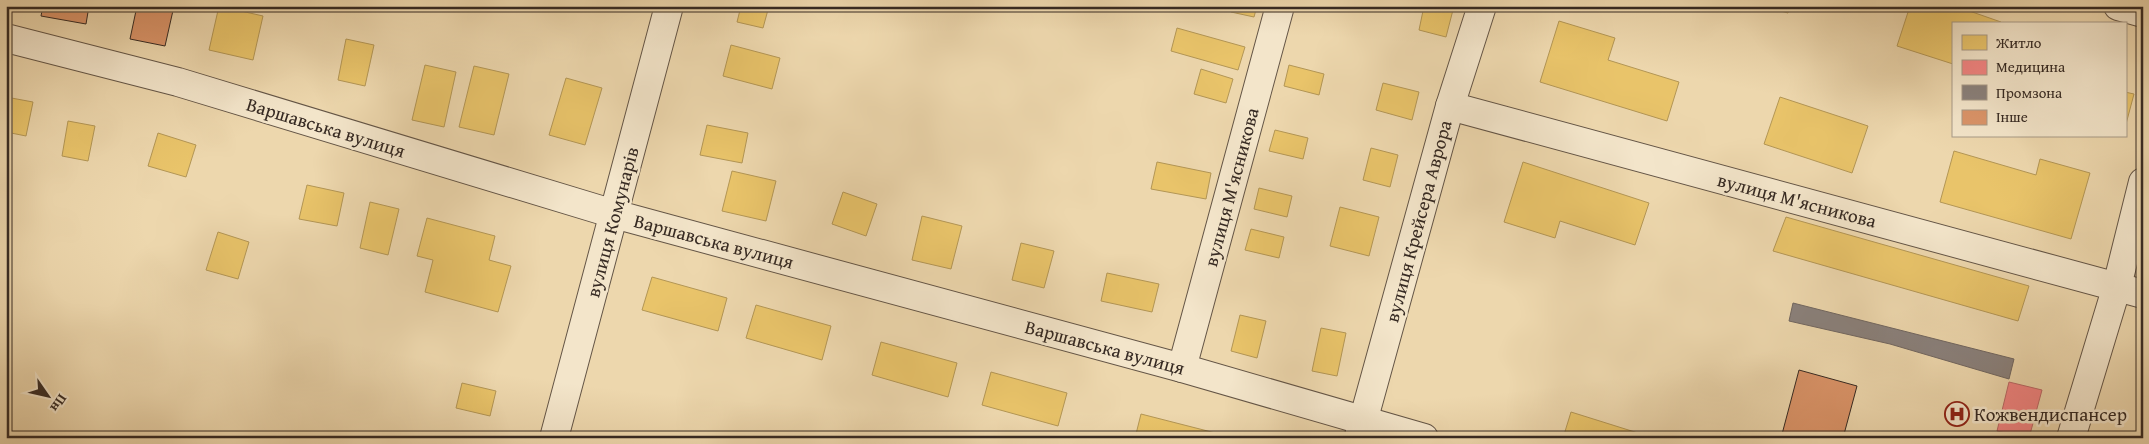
<svg xmlns="http://www.w3.org/2000/svg" width="2149" height="444" viewBox="0 0 2149 444" font-family="'Gentium Book Plus',serif">
	<style>
		.homes { fill: #e9c46a; stroke: #b39655 }
		.health { fill: #f28482; stroke: #ba6966 }
		.industry { fill: #8a817c; stroke: #716761 }
		.building { fill: #da9469; stroke: #362a23 }
		.lines { fill: none; stroke-linecap: round; stroke-linejoin: round }
		.minor-casing { stroke: #645546; stroke-width: 30 }
		.minor { stroke: #f3e5ca; stroke-width: 28 }
		.labels { text-anchor: middle; stroke-width: 5; stroke-linejoin: round; paint-order: stroke }
		.street-label { font-size: 19px; fill: #362a23; stroke: #f3e5ca }
		.poi-label { font-size: 19px; fill: #362a23; stroke: #f3e5ca; text-anchor: start }
	</style>
	<rect width="100%" height="100%" fill="#edd7ad"/>
	<filter id="stains"><feTurbulence type="fractalNoise" baseFrequency=".004" numOctaves="4"/><feColorMatrix values="0 0 0 0 .2 0 0 0 0 .09 0 0 0 0 .02 0 0 0 .5 -.17"/></filter>
	<radialGradient id="worn" r=".72"><stop offset=".6" stop-color="#630" stop-opacity="0"/><stop offset="1" stop-color="#630" stop-opacity=".3"/></radialGradient>
	<g class="homes">
		<polygon points="219,6 263,16 253,60 209,50"/>
		<polygon points="741,6 769,6 763,28 737,22"/>
		<polygon points="1233,6 1257,6 1254,17 1231,12"/>
		<polygon points="1424,6 1454,6 1446,37 1419,30"/>
		<polygon points="1763,6 1790,6 1788,13"/>
		<polygon points="1910,6 1955,6 2001,22 2000,24 1953,24 1953,64 1897,46"/>
		<polygon points="1559,21 1615,38 1608,60 1679,82 1667,121 1540,82"/>
		<polygon points="1177,28 1245,47 1238,70 1171,51"/>
		<polygon points="346,39 374,45 365,86 338,80"/>
		<polygon points="731,45 780,58 772,89 723,76"/>
		<polygon points="425,65 456,72 444,127 412,120"/>
		<polygon points="1289,65 1324,74 1319,95 1284,86"/>
		<polygon points="474,66 509,74 494,135 459,127"/>
		<polygon points="1201,69 1233,79 1226,103 1194,94"/>
		<polygon points="566,78 602,88 585,145 549,135"/>
		<polygon points="1383,83 1419,92 1412,120 1376,110"/>
		<polygon points="2125,92 2134,94 2126,124 2125,124"/>
		<polygon points="6,97 33,102 26,136 6,132"/>
		<polygon points="1780,97 1868,126 1852,173 1764,144"/>
		<polygon points="68,121 95,126 88,161 62,156"/>
		<polygon points="707,125 748,133 742,163 700,155"/>
		<polygon points="1275,130 1308,138 1303,159 1269,151"/>
		<polygon points="158,133 196,145 186,177 148,166"/>
		<polygon points="1371,148 1398,155 1390,187 1363,180"/>
		<polygon points="1954,151 2036,175 2040,159 2090,173 2071,239 1940,202"/>
		<polygon points="1157,162 1211,173 1206,199 1151,189"/>
		<polygon points="1523,162 1649,203 1635,245 1560,221 1555,238 1504,222"/>
		<polygon points="732,171 776,181 766,221 722,211"/>
		<polygon points="307,185 344,193 337,226 299,219"/>
		<polygon points="1259,188 1292,196 1287,217 1254,209"/>
		<polygon points="843,192 877,204 866,236 832,224"/>
		<polygon points="370,202 399,209 388,255 360,248"/>
		<polygon points="1340,207 1379,217 1369,256 1330,246"/>
		<polygon points="922,216 962,226 951,269 912,260"/>
		<polygon points="1786,217 2029,286 2018,321 1773,251"/>
		<polygon points="427,218 495,236 489,260 511,266 498,312 425,292 433,260 417,256"/>
		<polygon points="1251,229 1284,237 1279,258 1245,250"/>
		<polygon points="218,232 249,242 238,279 206,270"/>
		<polygon points="1021,243 1054,251 1044,288 1012,280"/>
		<polygon points="1107,273 1159,284 1152,312 1101,301"/>
		<polygon points="652,277 727,298 718,331 642,310"/>
		<polygon points="756,305 831,326 822,360 746,338"/>
		<polygon points="1240,315 1266,321 1257,358 1231,351"/>
		<polygon points="1321,328 1346,333 1337,376 1312,371"/>
		<polygon points="881,342 957,363 948,397 872,375"/>
		<polygon points="991,372 1067,393 1058,426 982,405"/>
		<polygon points="462,383 496,391 490,416 456,408"/>
		<polygon points="1571,412 1654,438 1563,438"/>
		<polygon points="1141,414 1235,438 1135,438"/>
	</g>
	<polygon class="health" points="2009,382 2042,390 2029,438 1997,431"/>
	<polygon class="industry" points="1793,303 2014,359 2009,379 1890,344 1789,321"/>
	<g class="building">
		<polygon points="43,6 89,6 86,24 41,16"/>
		<polygon points="137,6 174,6 165,46 130,39"/>
		<polygon points="1799,370 1857,386 1843,438 1781,438"/>
	</g>
	<g class="lines">
		<defs>
			<g id="minor">
				<polyline points="2118,6 2143,13"/>
				<polyline points="6,38 178,82 614,214 1182,368 1424,438"/>
				<polyline points="1450,106 2143,294"/>
				<polyline points="1182,368 1280,6"/>
				<polyline points="1359,436 1450,106 1482,6"/>
				<polyline points="554,438 669,6"/>
				<polyline points="2071,438 2117,286 2143,182"/>
			</g>
		</defs>
		<use href="#minor" class="minor-casing"/>
		<use href="#minor" class="minor"/>
	</g>
	<defs>
		<symbol id="hospital-ring" viewBox="-11 -11 22 22"><circle r="9.5" fill="#f3e5ca" stroke="#8f2418" stroke-width="1.5"/><path d="M-5-5h3v3.5h4V-5h3V5h-3V1.5h-4V5h-3Z" fill="#8f2418"/></symbol>
	</defs>
	<g fill-rule="evenodd">
		<use href="#hospital-ring" x="1943" y="400" width="28" height="28"/>
	</g>
	<g class="labels">
		<g class="street-label">
			<text transform="translate(326 127) rotate(17)" y="7">Варшавська вулиця</text>
			<text transform="translate(1231 187) rotate(-75)" y="7">вулиця М'ясникова</text>
			<text transform="translate(1797 200) rotate(15)" y="7">вулиця М'ясникова</text>
			<text transform="translate(1418 221) rotate(-75)" y="7">вулиця Крейсера Аврора</text>
			<text transform="translate(612 222) rotate(-75)" y="7">вулиця Комунарів</text>
			<text transform="translate(714 241) rotate(15)" y="7">Варшавська вулиця</text>
			<text transform="translate(1105 347) rotate(15)" y="7">Варшавська вулиця</text>
		</g>
		<g class="poi-label">
			<text x="1974" y="421">Кожвендиспансер</text>
		</g>
	</g>
	<rect width="2149" height="444" fill="none" stroke="#edd7ad" stroke-width="25"/>
	<rect x="8" y="8" width="2134" height="429" fill="none" stroke="#362a23" stroke-width="2.5"/>
	<rect x="12" y="12" width="2124" height="419" fill="none" stroke="#362a23"/>
	<rect x="1952" y="22" width="175" height="115" fill="#f3e5ca" stroke="#a79a87"/>
	<rect x="1962" y="35" width="25" height="15" fill="#e9c46a" stroke="#a79a87"/>
	<text x="1996" y="48" font-size="15" fill="#362a23">Житло</text>
	<rect x="1962" y="60" width="25" height="15" fill="#f28482" stroke="#a79a87"/>
	<text x="1996" y="72" font-size="15" fill="#362a23">Медицина</text>
	<rect x="1962" y="85" width="25" height="15" fill="#8a817c" stroke="#a79a87"/>
	<text x="1996" y="98" font-size="15" fill="#362a23">Промзона</text>
	<rect x="1962" y="110" width="25" height="15" fill="#da9469" stroke="#a79a87"/>
	<text x="1996" y="122" font-size="15" fill="#362a23">Інше</text>
	<g transform="translate(48 396) rotate(124)" stroke="#f3e5ca" stroke-width="4" paint-order="stroke">
	<path d="M0-4L9 19L0 12L-9 19Z" fill="#362a23"/>
	<text y="-8" font-size="14" font-weight="bold" text-anchor="middle" fill="#362a23">Пн</text>
	</g>
	<rect width="100%" height="100%" filter="url(#stains)"/>
	<rect width="100%" height="100%" fill="url(#worn)"/>
</svg>
